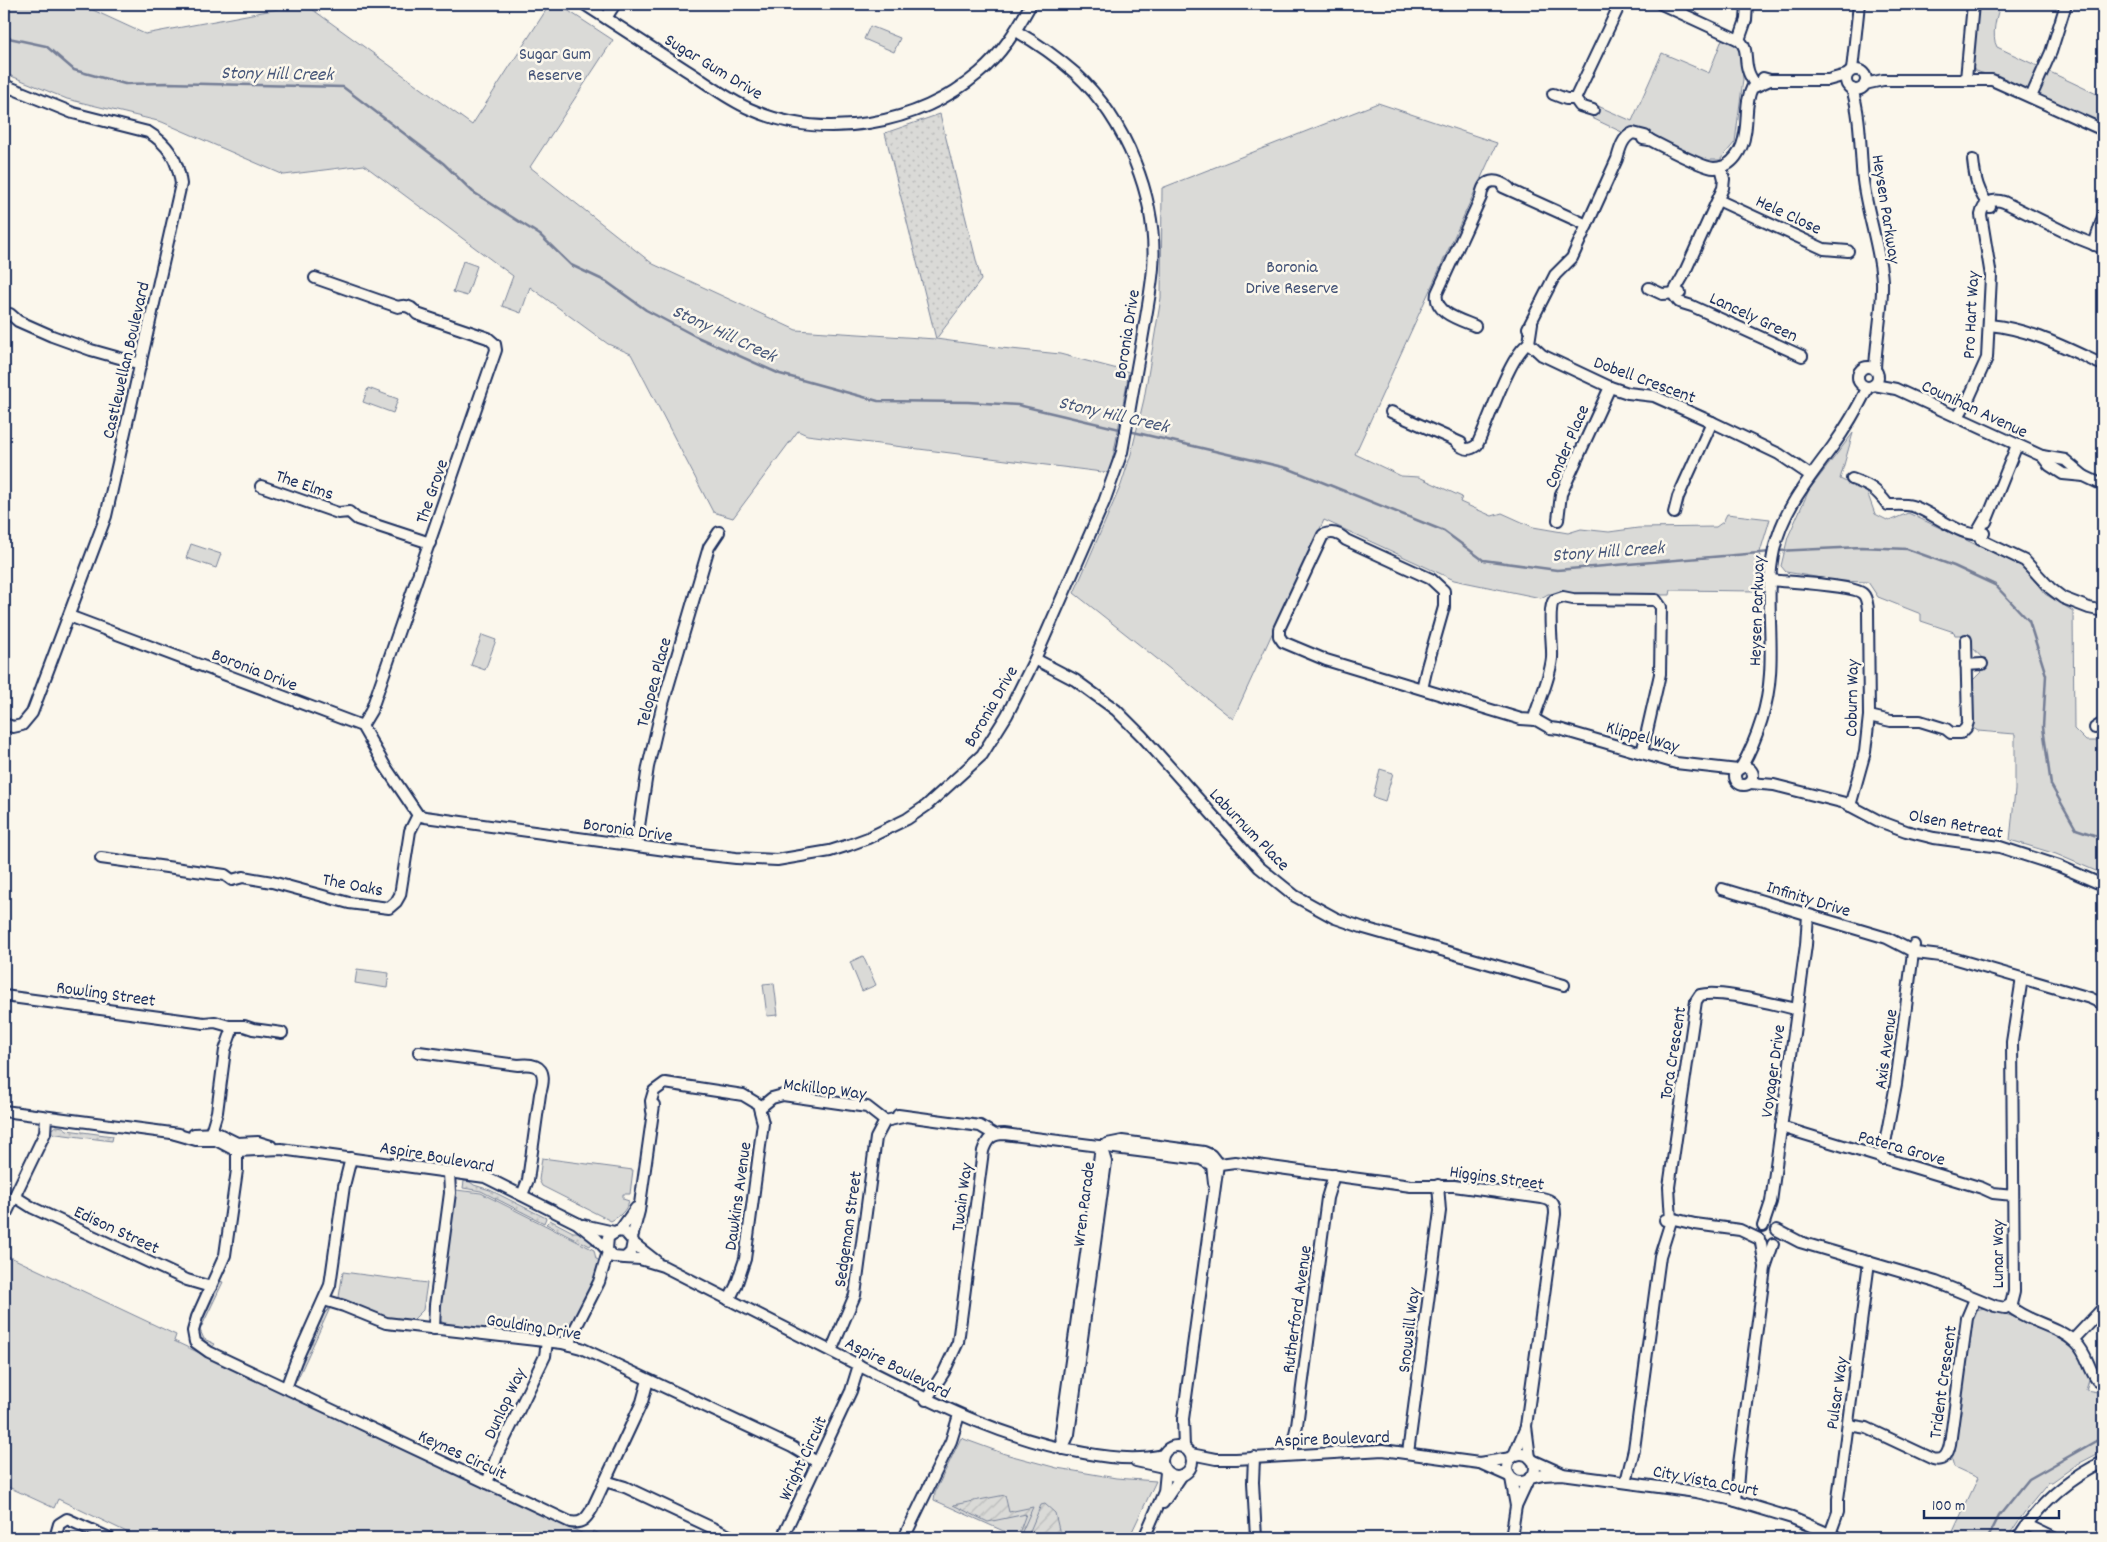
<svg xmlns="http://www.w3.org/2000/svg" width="2107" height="1542" viewBox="0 0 2107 1542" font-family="Dekko,sans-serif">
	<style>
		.grass { fill: url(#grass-dots); stroke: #7a849a }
		.park { fill: #dadad7; stroke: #7a849a }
		.garden { fill: url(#garden-furrows); stroke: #7a849a }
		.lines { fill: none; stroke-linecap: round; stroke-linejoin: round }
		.stream { stroke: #747e96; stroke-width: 2.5 }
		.minor-casing { stroke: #1b2f5e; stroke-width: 14 }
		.minor { stroke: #fbf7ec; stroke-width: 10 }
		.labels { text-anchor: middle; stroke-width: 5; stroke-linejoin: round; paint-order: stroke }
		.park-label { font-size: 18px; fill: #415176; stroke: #fbf7ec }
		.street-label { font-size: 18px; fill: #1b2f5e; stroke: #fbf7ec }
		.water-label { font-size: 19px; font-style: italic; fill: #47577a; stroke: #fbf7ec }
	</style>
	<defs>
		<pattern id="grass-dots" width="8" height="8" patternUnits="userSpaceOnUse" patternTransform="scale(1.25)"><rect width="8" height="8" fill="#dadad7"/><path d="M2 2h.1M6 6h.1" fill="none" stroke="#babbbb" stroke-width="1.8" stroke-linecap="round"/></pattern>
		<pattern id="garden-furrows" width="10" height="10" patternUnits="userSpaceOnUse" patternTransform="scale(1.25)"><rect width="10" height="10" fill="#dadad7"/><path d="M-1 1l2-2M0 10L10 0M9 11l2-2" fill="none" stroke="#babbbb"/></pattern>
	</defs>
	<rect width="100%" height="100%" fill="#fbf7ec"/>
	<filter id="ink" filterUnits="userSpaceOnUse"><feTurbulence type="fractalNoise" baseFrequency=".02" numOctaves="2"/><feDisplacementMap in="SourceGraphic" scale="10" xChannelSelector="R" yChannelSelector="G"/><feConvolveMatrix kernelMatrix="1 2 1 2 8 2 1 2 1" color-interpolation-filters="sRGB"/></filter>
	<g filter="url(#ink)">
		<g class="grass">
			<polygon points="940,114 981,280 936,339 885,133"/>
			<polygon points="57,1126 63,1127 67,1130 113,1136 112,1141 49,1133 49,1130"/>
			<polygon points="464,1181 470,1182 474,1185 490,1190 546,1218 544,1223 481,1191 463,1188"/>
			<polygon points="550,1220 573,1232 581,1232 593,1242 590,1246 546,1224"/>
			<polygon points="220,1281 223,1282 200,1330 204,1339 215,1344 212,1348 204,1344 198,1338 198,1327"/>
			<polygon points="330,1308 297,1380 294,1378 296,1372 324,1314"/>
		</g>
		<g class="park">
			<polygon points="4,4 80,4 145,34 305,4 472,125 550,4 558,4 613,40 530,167 653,264 796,330 936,339 1001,348 1060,354 1129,372 1110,473 807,435 798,431 733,518 713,512 631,354 608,344 530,287 521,313 502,306 513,276 364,165 284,175 162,122 67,99 4,73"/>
			<path d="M1978,4H2001C1996,15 1991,37 1997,47L2103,97V124L2004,79L1975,71L1972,65Z"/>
			<polygon points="870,26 900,38 894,52 864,39"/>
			<polygon points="1723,37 1740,44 1743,79 1735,142 1720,160 1703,160 1641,131 1626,134 1592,118 1598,106 1632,121 1662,53 1709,73"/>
			<polygon points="1378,103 1497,143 1355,454 1401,476 1419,477 1462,497 1460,502 1492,516 1502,513 1533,527 1568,533 1581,529 1609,532 1638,528 1716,527 1723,522 1727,514 1770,519 1760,552 1757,591 1671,590 1670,595 1548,594 1541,598 1454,580 1324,520 1233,719 1074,593 1121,485 1131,454 1144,399 1161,298 1162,188"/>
			<polygon points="463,261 477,266 467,296 453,292"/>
			<polygon points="368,388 398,399 393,413 363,402"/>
			<polygon points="1853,433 1840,479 1867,492 1875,514 1889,521 1908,513 2024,567 2045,594 2073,611 2074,729 2086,741 2101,741 2103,738 2103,874 2056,854 2010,840 2015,790 2015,734 1978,731 1973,728 1971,723 1971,682 1984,669 1984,660 1971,646 1971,635 1955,635 1954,632 1921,621 1921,614 1878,597 1868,582 1839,581 1786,572 1781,566 1788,537 1809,490"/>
			<polygon points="191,544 221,554 216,568 186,558"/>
			<polygon points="482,635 496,640 485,670 471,665"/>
			<polygon points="1380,769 1393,773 1385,801 1373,797"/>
			<polygon points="863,956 876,985 862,991 850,962"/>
			<polygon points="357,969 389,973 387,988 355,983"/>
			<polygon points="774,983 778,1015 767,1016 763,984"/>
			<path d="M542,1158L633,1170L630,1194H623V1199L629,1201C626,1211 620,1216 611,1221L542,1186L539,1180Z"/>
			<polygon points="456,1190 481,1193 594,1250 596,1259 603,1262 569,1336 561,1338 449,1326 439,1320 454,1191"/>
			<polygon points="4,1254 176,1335 174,1341 590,1537 593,1531 609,1538 139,1538 58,1499 54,1508 4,1485"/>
			<polygon points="343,1272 427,1283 423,1310 412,1321 386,1318 342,1299 339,1297"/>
			<path d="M1984,1308C2006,1313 2061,1332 2076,1349C2082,1356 2086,1368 2090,1377L2086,1390L2103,1393V1451L2076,1465L2052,1482H2049L2026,1510L2007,1538H1950L1978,1478L1954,1467L1952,1460L1971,1320L1976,1310Z"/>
			<polygon points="961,1438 1005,1454 1057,1468 1116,1478 1156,1481 1129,1538 1019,1538 934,1500 935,1492"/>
		</g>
		<g class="garden">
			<polygon points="1005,1495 1009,1512 1033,1507 1021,1534 1019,1533 1026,1514 988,1522 953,1505"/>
			<polygon points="1045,1504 1055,1513 1060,1534 1027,1538 1041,1505"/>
		</g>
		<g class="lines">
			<g class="stream">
				<polyline points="4,37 46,46 74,70 125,84 166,83 343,87 443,163 473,192 540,235 571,265 607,282 646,310 695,336 780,374 878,401 968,402 1018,405 1124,430"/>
				<polyline points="1129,431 1287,468 1444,531 1483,560 1557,570 1771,552"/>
				<polyline points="1777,551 1861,547 1907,549 1954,566 1995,585 2029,621 2046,675 2043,727 2051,785 2076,829 2103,838"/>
				<polyline points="1988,1538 1999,1516 2029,1479 2103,1437"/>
			</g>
			<defs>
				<g id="minor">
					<path d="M584,4C618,26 652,48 686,70C707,83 727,99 750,109C824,142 918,125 979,73C1001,55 1017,29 1031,4"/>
					<path d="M1661,4L1739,40C1749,49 1744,58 1748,70C1749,75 1753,80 1755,85"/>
					<polyline points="606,18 615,4"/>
					<polyline points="1739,40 1746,20 1747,4"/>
					<circle cx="1856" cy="80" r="10"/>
					<polyline points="1852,70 1859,4"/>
					<polyline points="1763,78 1770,80 1828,80 1846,75"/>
					<polyline points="1966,79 1973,4"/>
					<polyline points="1865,84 1883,80 1992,80 2103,130"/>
					<path d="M4,85L73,113L148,132C168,144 178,160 181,184L106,516L32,713L22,725L13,727L4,724"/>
					<path d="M1852,89C1861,117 1860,150 1863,180C1867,214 1880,247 1882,281C1883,311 1876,339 1875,369"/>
					<polyline points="1553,94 1566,99 1575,99 1580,106 1593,110"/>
					<polyline points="2031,97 2051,52 2066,4"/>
					<polyline points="1575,99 1620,4"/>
					<path d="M1643,139L1650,140C1662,146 1703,168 1714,168C1733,168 1743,149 1745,133C1748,118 1745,102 1752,88L1770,80"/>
					<path d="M1973,160C1975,179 1978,192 1990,207"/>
					<polyline points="1721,167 1724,179 1723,188 1683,276 1675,290 1675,297 1679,302 1692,306 1802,356"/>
					<polyline points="1503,187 1587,225"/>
					<polyline points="1718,200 1824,249 1848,251"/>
					<polyline points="2094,245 2103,217"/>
					<path d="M315,278L398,307C406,304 412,307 417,314L488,338L495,344L496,350L371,711L362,726"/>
					<polyline points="1649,288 1662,294 1680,293"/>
					<polyline points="4,314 10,314 18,321 52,336 91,350 141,364"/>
					<polyline points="1532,323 1529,343 1542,355 1610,387 1628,393 1654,396 1712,422 1779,454 1810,475"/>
					<path d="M1989,325C2031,329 2066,348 2103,365"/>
					<path d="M1475,326C1461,320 1433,313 1437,293L1481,197C1483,178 1496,178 1509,188"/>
					<path d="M1528,328L1555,275L1572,258L1617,159C1620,148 1623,137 1633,133L1645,136L1650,140"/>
					<circle cx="1868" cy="377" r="10"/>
					<polyline points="1874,385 1896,389 2042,456 2065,460 2084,476"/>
					<polyline points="1391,412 1461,443"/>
					<path d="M1958,417L1969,398L1987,358L1991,276L1981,215C1983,203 1992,198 2004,202L2075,237L2103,248"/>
					<path d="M1455,441C1462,449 1468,452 1477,445C1488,423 1510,354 1529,343"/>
					<polyline points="2042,456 2049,465 2063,474 2084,476 2103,485"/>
					<path d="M1852,479C1871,486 1876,489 1888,505C1895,505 1904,504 1912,506C1932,511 1964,541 1984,533"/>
					<polyline points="261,486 338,513 349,512 357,519 430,543"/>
					<polyline points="1674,513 1678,497 1712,422"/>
					<polyline points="1986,517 1978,531 1981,540 2025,561 2050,588 2063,598 2089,608 2103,611"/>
					<polyline points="1558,520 1561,494 1610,387"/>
					<polyline points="1986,522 2017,445"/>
					<path d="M1770,580C1786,582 1855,585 1863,594C1867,598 1867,604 1868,609L1869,716L1865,752L1850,806"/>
					<path d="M69,616L362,726L385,766L418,815L425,817L673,851L736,858L777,860L830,851L849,845L868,838L907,819L926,806L982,755L1007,715L1035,659L1104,502L1122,452C1129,414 1135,377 1142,340C1146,316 1151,292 1153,268C1158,199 1126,120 1075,73C1057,57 1037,43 1016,31"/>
					<polyline points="1035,659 1075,680 1116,710 1142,736 1259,867 1295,896 1335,918 1364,928 1564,985"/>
					<polyline points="1966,665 1982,664"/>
					<path d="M1422,689L1427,667L1444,607V591L1431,579L1346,540C1339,533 1332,531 1323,535L1279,629V636L1283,642L1326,660L1521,719L1536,720L1550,728L1559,729L1676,763L1738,770"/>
					<polyline points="1869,716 1891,721 1920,721 1946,729 1951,733 1961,733 1966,728 1968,722 1966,640"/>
					<path d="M1535,720V715C1541,696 1550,678 1552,658C1553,644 1547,609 1554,600L1563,597L1573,599L1656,600L1661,607L1660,674L1642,753"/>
					<polyline points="2095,728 2103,723"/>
					<circle cx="1744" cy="776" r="9"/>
					<path d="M1741,768C1757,739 1768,707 1770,674C1773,633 1765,591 1774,550C1783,509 1809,479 1833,446C1846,428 1858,407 1868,387"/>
					<polyline points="1750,783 1774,785 1845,803 1879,821 1906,831 1934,838 2000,847 2059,866 2103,885"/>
					<polyline points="636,846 648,767 662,707 709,547 719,532"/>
					<polyline points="101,858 225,875 232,880 243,877 272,882 349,903 389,908 396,902 400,895 410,831 418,815"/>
					<polyline points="1722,889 1887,938 1916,953 1949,957 2090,998 2103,1004"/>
					<polyline points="4,996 204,1023 215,1022 229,1026 244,1026 253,1029 282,1033"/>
					<path d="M419,1052L518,1065C542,1062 547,1072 540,1094L528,1180L522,1195"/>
					<polyline points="761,1107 772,1098 783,1095 867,1107 885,1121"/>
					<polyline points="4,1111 179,1134"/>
					<polyline points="652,1111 651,1101 654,1091 665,1083 743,1095 758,1104 763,1123 745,1259 736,1286 729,1300"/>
					<polyline points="898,1115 980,1126 995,1135"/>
					<polyline points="1781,1127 1982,1188 1993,1193 2013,1195"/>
					<polyline points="175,1134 196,1140 216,1140 237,1151 281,1149 485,1177 577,1223 596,1238 613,1257 625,1258 631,1252 633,1241 625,1232 617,1231"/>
					<polyline points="194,1134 217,1133 237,1143 258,1142 271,1146"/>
					<polyline points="213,1137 211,1132 217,1112 225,1050 231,1033 229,1026"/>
					<path d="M240,1144L237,1151V1170L225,1255L197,1317L193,1331L195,1342L209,1352L570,1522C582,1524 586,1519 592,1509L642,1402L648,1380"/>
					<polyline points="1107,1144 1122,1141 1204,1152 1211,1155 1218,1164 1183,1419 1184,1447"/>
					<polyline points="1882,1159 1896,1084 1914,945"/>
					<path d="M1212,1165L1235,1162L1411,1186H1454L1542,1198C1552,1200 1555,1203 1555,1214L1526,1426L1530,1458"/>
					<polyline points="14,1196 33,1208 187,1280 211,1287"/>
					<polyline points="4,1218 45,1133 46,1117"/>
					<polyline points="1665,1220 1674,1219 1695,1224 1740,1230 1759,1239"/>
					<polyline points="583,1225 614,1232"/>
					<polyline points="1763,1226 1771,1202 1806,945 1808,915"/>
					<polyline points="1777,1230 1800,1242 1936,1282 1995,1306 2005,1308 2011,1304 2014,1292 2012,1042 2022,978"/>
					<polyline points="632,1238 639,1211 654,1105"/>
					<polyline points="633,1243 656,1261"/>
					<polyline points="1761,1243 1765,1267"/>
					<polyline points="607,1249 608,1237 621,1229 636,1208"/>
					<path d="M625,1258L640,1259L663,1266C731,1300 798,1335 866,1369C938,1405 1004,1439 1084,1453C1110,1458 1137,1461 1163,1455"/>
					<polyline points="324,1300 344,1306 386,1323 562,1343 581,1348 792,1447 817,1462"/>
					<path d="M2009,1306C2029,1323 2057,1325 2076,1343C2087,1353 2088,1368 2097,1380L2103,1381"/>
					<polyline points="434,1329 435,1305 450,1193 449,1172"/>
					<polyline points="2073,1340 2103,1308"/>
					<polyline points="570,1345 573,1333 599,1282 608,1252"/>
					<polyline points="831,1351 855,1295 876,1138 885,1121 903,1117"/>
					<polyline points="286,1388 296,1361 330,1285 344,1186 351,1158"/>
					<path d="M926,1400L944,1372L958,1342L983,1151C987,1139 992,1134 1004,1134L1201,1159L1212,1165L1214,1183"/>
					<path d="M1848,1425L1867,1428L1933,1459C1944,1462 1948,1454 1950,1444L1967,1318L1975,1299"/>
					<circle cx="1177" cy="1461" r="15"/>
					<polyline points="1062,1447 1061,1432 1101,1147"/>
					<polyline points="1062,1449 1069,1434 1106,1162 1101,1146"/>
					<polyline points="1408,1453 1440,1211 1438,1185"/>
					<polyline points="1191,1454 1216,1459 1236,1459 1383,1450 1479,1463 1511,1458"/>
					<circle cx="1521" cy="1468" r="14"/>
					<polyline points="1290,1455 1297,1425 1327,1198 1334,1175"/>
					<polyline points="1254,1457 1253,1482 1256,1538"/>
					<polyline points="1513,1457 1526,1427"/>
					<polyline points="1532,1460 1561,1473"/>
					<polyline points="1136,1461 1163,1467"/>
					<polyline points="1482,1464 1509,1476"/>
					<polyline points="1511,1478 1516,1506 1511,1538"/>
					<polyline points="1531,1478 1543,1475 1562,1474 1696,1492 1729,1499 1792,1518 1839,1538"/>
					<polyline points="605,1481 625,1487 734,1538"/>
					<path d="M1626,1482L1634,1449L1660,1256L1671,1221L1669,1187L1696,1001L1700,995C1720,989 1775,1005 1797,1009"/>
					<polyline points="487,1483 498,1453 545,1356 547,1342"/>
					<polyline points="1736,1501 1739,1464 1765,1268 1773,1244"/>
					<polyline points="1163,1503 1182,1475"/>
					<polyline points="1516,1506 1528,1480"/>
					<polyline points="2027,1525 2054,1538"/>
					<polyline points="1830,1534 1838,1512 1838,1499 1869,1262"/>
					<polyline points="55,1538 59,1524 67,1519 109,1538"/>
					<polyline points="782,1538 851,1391 859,1365"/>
					<polyline points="904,1538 951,1441 959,1415"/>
					<polyline points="1144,1538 1164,1492 1166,1472"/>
					<path d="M2018,1538C2038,1505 2068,1479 2103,1462"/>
				</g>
			</defs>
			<use href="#minor" class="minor-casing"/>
			<use href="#minor" class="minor"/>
		</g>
	</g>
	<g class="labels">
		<g class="park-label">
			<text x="555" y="59">Sugar Gum<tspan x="555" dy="21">Reserve</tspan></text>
			<text x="1292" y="272">Boronia<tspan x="1292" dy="21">Drive Reserve</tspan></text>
		</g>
		<g class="street-label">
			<text transform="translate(714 66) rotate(31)" y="6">Sugar Gum Drive</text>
			<text transform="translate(1887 209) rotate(81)" y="6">Heysen Parkway</text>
			<text transform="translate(1789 214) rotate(25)" y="6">Hele Close</text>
			<text transform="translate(1970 315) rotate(-87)" y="6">Pro Hart Way</text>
			<text transform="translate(1754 316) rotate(25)" y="6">Lancely Green</text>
			<text transform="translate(1126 334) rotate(-81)" y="6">Boronia Drive</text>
			<text transform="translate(125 360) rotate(-77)" y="6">Castlewellan Boulevard</text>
			<text transform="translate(1645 379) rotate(20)" y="6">Dobell Crescent</text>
			<text transform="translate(1975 408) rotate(25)" y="6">Counihan Avenue</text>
			<text transform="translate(1566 446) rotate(-67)" y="6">Conder Place</text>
			<text transform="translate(305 484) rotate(19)" y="6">The Elms</text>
			<text transform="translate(431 491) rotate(-71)" y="6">The Grove</text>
			<text transform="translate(1756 611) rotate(-88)" y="6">Heysen Parkway</text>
			<text transform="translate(255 669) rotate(21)" y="6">Boronia Drive</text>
			<text transform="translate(653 682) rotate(-75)" y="6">Telopea Place</text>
			<text transform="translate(1851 698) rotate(-89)" y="6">Coburn Way</text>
			<text transform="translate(990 706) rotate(-60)" y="6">Boronia Drive</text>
			<text transform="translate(1643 736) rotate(16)" y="6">Klippel Way</text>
			<text transform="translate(1956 823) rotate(11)" y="6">Olsen Retreat</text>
			<text transform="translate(628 829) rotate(8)" y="6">Boronia Drive</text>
			<text transform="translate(1250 829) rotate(46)" y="6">Laburnum Place</text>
			<text transform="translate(353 884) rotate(11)" y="6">The Oaks</text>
			<text transform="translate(1809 898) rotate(17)" y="6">Infinity Drive</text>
			<text transform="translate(106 993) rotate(8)" y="6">Rowling Street</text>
			<text transform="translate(1885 1049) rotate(-82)" y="6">Axis Avenue</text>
			<text transform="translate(1672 1053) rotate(-81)" y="6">Tora Crescent</text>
			<text transform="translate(1772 1071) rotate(-82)" y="6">Voyager Drive</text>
			<text transform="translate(825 1088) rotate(7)" y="6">Mckillop Way</text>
			<text transform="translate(1902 1147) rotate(16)" y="6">Patera Grove</text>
			<text transform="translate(437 1156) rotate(10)" y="6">Aspire Boulevard</text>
			<text transform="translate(1497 1177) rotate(8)" y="6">Higgins Street</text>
			<text transform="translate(737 1196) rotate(-82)" y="6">Dawkins Avenue</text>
			<text transform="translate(961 1197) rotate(-82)" y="6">Twain Way</text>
			<text transform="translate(1083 1204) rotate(-83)" y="6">Wren Parade</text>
			<text transform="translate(117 1229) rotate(25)" y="6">Edison Street</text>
			<text transform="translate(847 1229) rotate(-82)" y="6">Sedgeman Street</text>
			<text transform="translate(1997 1254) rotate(-90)" y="6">Lunar Way</text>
			<text transform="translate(1296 1309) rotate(-82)" y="6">Rutherford Avenue</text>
			<text transform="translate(534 1326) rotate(9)" y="6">Goulding Drive</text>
			<text transform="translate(1408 1330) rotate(-83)" y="6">Snowsill Way</text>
			<text transform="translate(898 1367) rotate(27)" y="6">Aspire Boulevard</text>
			<text transform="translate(1942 1382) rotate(-82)" y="6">Trident Crescent</text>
			<text transform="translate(1836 1393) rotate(-82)" y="6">Pulsar Way</text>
			<text transform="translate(504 1403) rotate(-65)" y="6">Dunlop Way</text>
			<text transform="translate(1332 1438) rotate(-2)" y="6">Aspire Boulevard</text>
			<text transform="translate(463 1454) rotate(25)" y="6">Keynes Circuit</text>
			<text transform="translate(802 1458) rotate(-65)" y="6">Wright Circuit</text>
			<text transform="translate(1706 1480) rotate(11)" y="6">City Vista Court</text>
		</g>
		<g class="water-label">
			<text transform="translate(277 72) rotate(1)" y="7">Stony Hill Creek</text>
			<text transform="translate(725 332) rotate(25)" y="7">Stony Hill Creek</text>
			<text transform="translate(1114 413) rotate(13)" y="7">Stony Hill Creek</text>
			<text transform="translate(1608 550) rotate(-4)" y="7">Stony Hill Creek</text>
		</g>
	</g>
	<rect width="2107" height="1542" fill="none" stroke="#fbf7ec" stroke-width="20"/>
	<rect x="10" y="10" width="2087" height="1522" fill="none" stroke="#1b2f5e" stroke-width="2" filter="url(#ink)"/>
	<path d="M1924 1510v8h135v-8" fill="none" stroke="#1b2f5e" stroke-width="2.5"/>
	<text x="1932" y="1510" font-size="15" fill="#1b2f5e" stroke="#fbf7ec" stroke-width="4" paint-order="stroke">100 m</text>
</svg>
